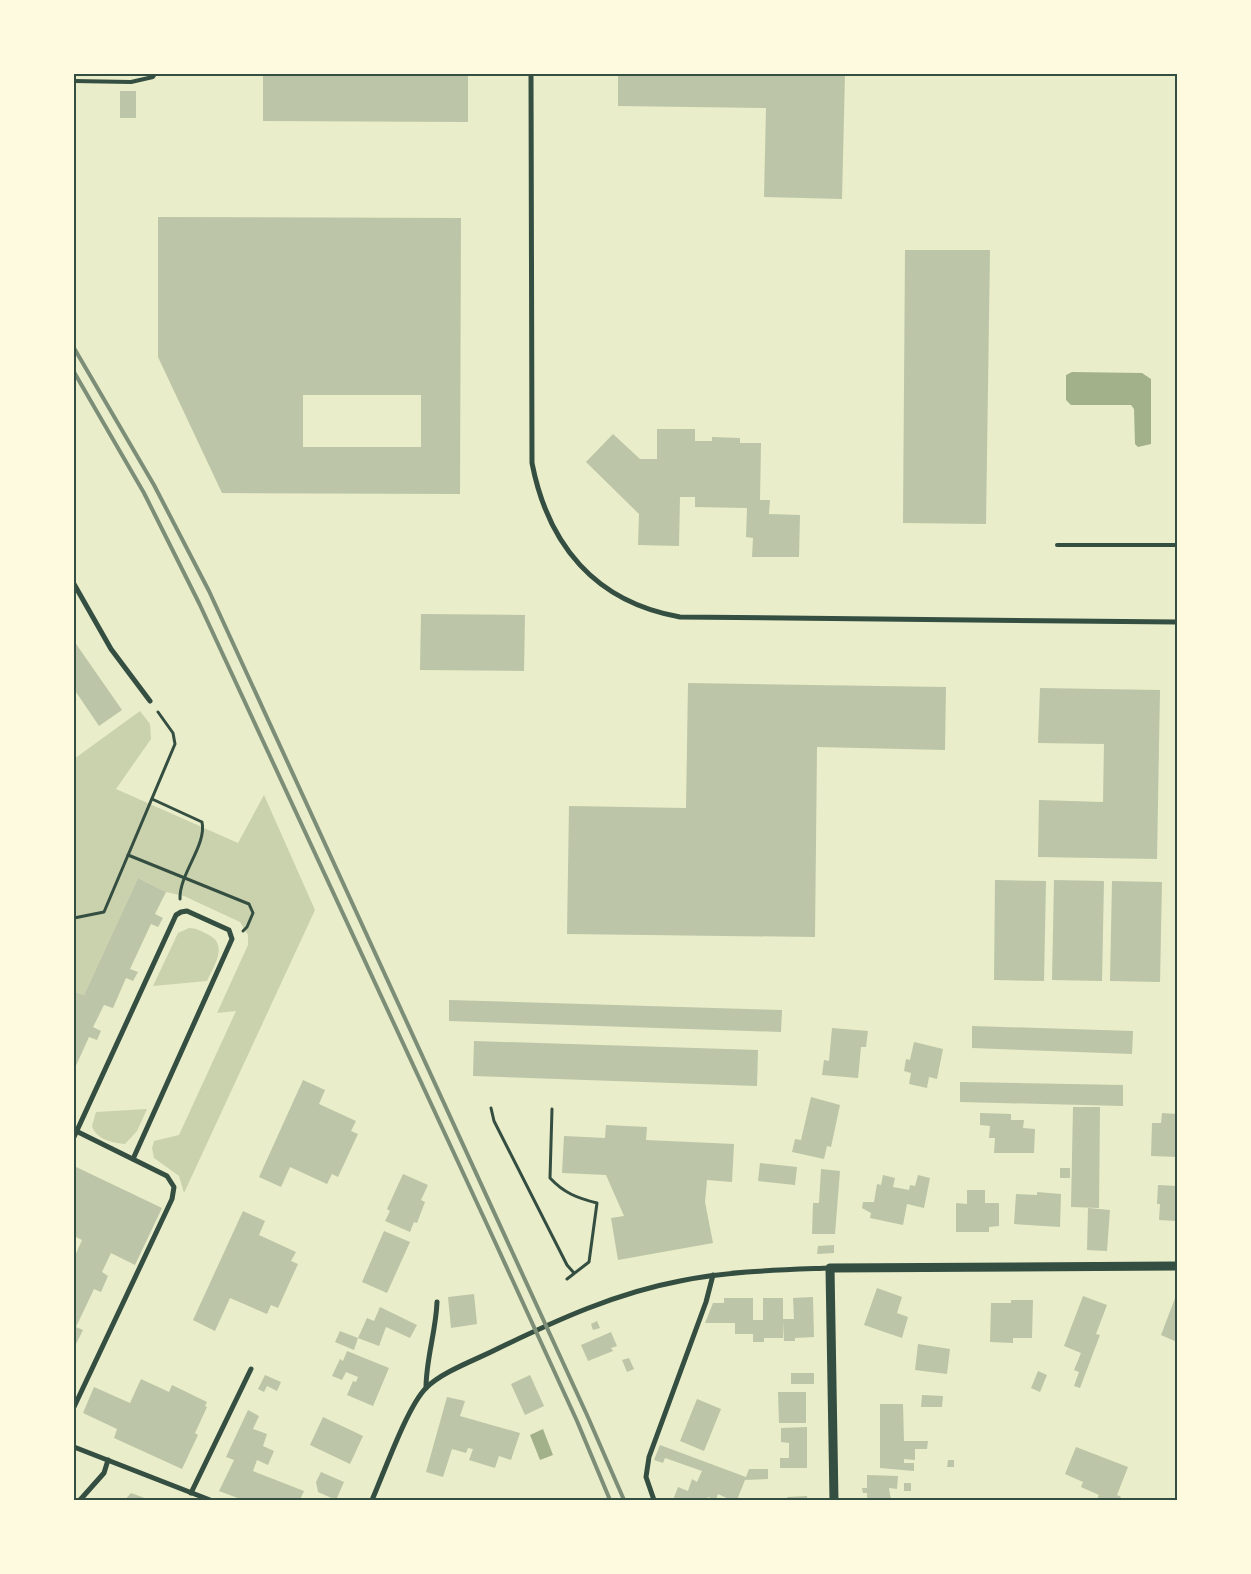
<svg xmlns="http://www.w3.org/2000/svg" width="1251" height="1574" viewBox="0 0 1251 1574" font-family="'Source Sans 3',sans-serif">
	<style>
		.green { fill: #cad2ad }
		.water { fill: #a3b18a }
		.building { fill: #bcc5a7; fill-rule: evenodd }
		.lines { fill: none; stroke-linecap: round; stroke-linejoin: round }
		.path { stroke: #344e41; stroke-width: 3 }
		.service { stroke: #344e41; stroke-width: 4 }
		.minor { stroke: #344e41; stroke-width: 5 }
		.tertiary { stroke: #344e41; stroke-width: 9 }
		.rail { stroke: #7c8e77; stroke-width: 4 }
		.neatline { fill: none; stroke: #344e41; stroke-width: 2 }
	</style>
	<rect width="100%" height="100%" fill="#e9edc9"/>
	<g class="green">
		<polygon points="140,711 150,724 151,739 116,789 238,843 264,795 315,910 184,1193 179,1176 154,1158 152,1148 154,1141 179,1135 236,1011 217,1013 248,945 248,935 240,922 184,896 166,892 138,878 84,995 76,992 74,996 74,759"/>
		<path d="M189,928C196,928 201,931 207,934C229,944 215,964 207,981L153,986L178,933Z"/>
		<path d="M147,1109L137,1131L125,1144C112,1143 96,1139 92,1126L96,1112Z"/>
	</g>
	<g class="water">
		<polygon points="1072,372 1142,373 1151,379 1151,444 1138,447 1135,444 1134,409 1131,405 1071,405 1066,400 1066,375"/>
		<polygon points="543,1429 553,1455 540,1460 530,1435"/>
	</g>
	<g class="building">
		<polygon points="263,74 468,74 468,122 263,121"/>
		<polygon points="618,74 845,74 842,199 764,197 766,108 618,106"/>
		<rect x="120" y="91" width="16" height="27"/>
		<path d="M158,217L461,218L460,494L222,493L158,357ZM303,395H421V447H303Z"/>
		<polygon points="905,250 990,250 986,524 903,523"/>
		<polygon points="657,429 695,429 695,441 712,441 712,437 740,438 740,443 761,443 760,500 770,500 769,514 800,515 799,557 752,557 753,538 746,537 747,508 695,507 695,497 680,497 679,546 638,545 639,514 586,462 613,434 640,459 657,459"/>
		<polygon points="421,614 525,615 524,671 420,670"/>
		<polygon points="74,641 122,710 99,726 74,689"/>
		<polygon points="688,683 946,687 945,750 817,747 815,937 567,934 569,806 686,808"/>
		<polygon points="1040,688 1160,690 1157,859 1038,857 1039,800 1103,802 1104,744 1038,743"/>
		<polygon points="138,878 166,892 155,914 163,918 158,927 151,924 130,969 138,972 133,981 126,978 113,1008 104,1005 93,1027 101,1031 97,1040 89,1037 74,1070 74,996 76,992 84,995"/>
		<polygon points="995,880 1046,881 1044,981 994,980"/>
		<polygon points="1054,880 1104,881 1102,981 1052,980"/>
		<polygon points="1112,881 1162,882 1160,982 1110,981"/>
		<polygon points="449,1000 782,1010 781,1032 449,1021"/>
		<polygon points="972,1026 1133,1031 1132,1054 972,1048"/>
		<polygon points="832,1028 868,1031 866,1047 861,1047 858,1078 822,1075 824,1060 829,1061"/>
		<polygon points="474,1041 758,1050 757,1086 473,1076"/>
		<polygon points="914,1042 943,1049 937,1079 929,1077 927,1088 909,1084 911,1073 904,1071 906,1059 910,1060"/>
		<polygon points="303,1080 325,1090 319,1104 356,1121 351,1131 358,1134 338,1177 332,1174 327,1184 290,1167 281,1187 259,1177"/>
		<polygon points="960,1082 1123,1085 1123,1106 960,1102"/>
		<polygon points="811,1097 840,1105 831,1147 827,1146 824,1159 792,1152 795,1139 801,1140"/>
		<polygon points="1073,1107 1100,1107 1099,1208 1071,1207"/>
		<polygon points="980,1113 1011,1114 1011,1120 1024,1120 1023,1128 1035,1129 1034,1153 994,1153 995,1138 989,1138 990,1126 980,1125"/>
		<polygon points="1162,1113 1177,1114 1177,1157 1151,1156 1152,1123 1161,1123"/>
		<polygon points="606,1125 647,1127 646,1140 734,1144 732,1182 707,1180 705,1202 713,1243 618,1260 611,1218 624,1216 606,1175 562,1173 564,1136 605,1138"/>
		<polygon points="760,1163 797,1167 795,1185 758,1181"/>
		<polygon points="74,1166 162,1208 135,1265 111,1253 102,1272 108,1276 101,1292 94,1289 76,1327 83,1330 75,1346 74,1258 82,1240 74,1236"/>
		<rect x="1060" y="1168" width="10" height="10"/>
		<polygon points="821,1169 840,1171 835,1234 812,1234 813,1203 819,1203"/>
		<polygon points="403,1174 428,1185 421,1200 425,1202 417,1223 414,1222 410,1232 385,1221 390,1211 387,1209"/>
		<polygon points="883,1175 895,1178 893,1187 909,1190 910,1185 915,1186 918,1175 930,1178 924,1208 907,1204 903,1225 870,1218 871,1213 862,1208 863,1202 874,1202 877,1184 881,1185"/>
		<polygon points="1158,1185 1177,1186 1177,1221 1159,1220 1160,1204 1157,1204"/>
		<polygon points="967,1190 985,1190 985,1203 999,1203 999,1226 989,1227 989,1232 956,1232 956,1203 967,1204"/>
		<polygon points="1037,1192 1061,1194 1060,1227 1014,1224 1016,1194 1037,1195"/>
		<polygon points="1088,1208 1110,1210 1107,1251 1087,1250"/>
		<polygon points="243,1211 265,1221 259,1235 296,1252 291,1261 298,1264 278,1308 271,1305 267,1314 230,1298 215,1331 193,1320"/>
		<polygon points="384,1231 410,1242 387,1293 362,1282"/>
		<polygon points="834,1245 834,1253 817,1254 818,1246"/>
		<polygon points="877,1288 902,1297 897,1313 908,1317 902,1338 864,1325"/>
		<polygon points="1177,1293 1177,1342 1161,1335"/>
		<polygon points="474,1294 477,1324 451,1328 448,1297"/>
		<polygon points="1083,1296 1107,1305 1096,1334 1100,1335 1080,1388 1074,1386 1079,1372 1074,1370 1081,1353 1064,1346"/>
		<polygon points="813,1297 814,1337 795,1338 795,1341 784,1341 783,1321 783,1338 764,1338 764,1342 753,1342 753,1334 735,1334 735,1323 705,1323 713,1303 724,1303 724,1298 753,1298 753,1320 763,1320 763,1298 783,1298 783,1319 794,1319 793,1298"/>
		<polygon points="1011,1300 1033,1300 1032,1338 1013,1338 1013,1343 990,1342 991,1303 1011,1303"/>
		<polygon points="380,1307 417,1325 410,1338 386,1327 379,1346 358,1338 367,1318 374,1321"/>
		<polygon points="597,1321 600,1328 593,1330 591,1324"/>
		<polygon points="340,1331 358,1338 354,1350 335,1342"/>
		<polygon points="611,1332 617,1346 611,1348 613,1351 588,1361 581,1345"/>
		<polygon points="918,1344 950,1349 947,1374 915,1370"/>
		<polygon points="347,1351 389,1368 373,1406 347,1395 353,1381 356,1382 358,1377 346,1372 342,1380 332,1376 340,1359 343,1361"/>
		<polygon points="629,1358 634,1369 627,1372 622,1360"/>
		<polygon points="1038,1371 1047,1375 1040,1392 1031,1388"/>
		<rect x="791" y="1373" width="23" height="11"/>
		<polygon points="265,1375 281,1382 277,1391 267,1386 264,1392 258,1389"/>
		<polygon points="530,1375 544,1406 525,1415 511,1384"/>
		<polygon points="141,1379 169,1392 172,1385 207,1402 205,1406 207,1407 195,1433 198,1435 182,1469 114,1438 117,1429 83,1413 94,1387 130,1403"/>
		<polygon points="778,1392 806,1392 806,1423 779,1423"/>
		<polygon points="922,1395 943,1396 942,1407 921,1407"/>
		<polygon points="447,1397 465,1401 460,1416 520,1433 511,1460 499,1456 495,1468 469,1460 473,1449 468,1448 466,1453 452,1449 443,1477 426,1472"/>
		<polygon points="697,1399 721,1409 704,1451 680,1441"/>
		<polygon points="880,1404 903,1404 904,1441 928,1441 927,1449 915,1449 915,1460 904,1459 904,1463 914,1463 914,1471 880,1468"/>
		<polygon points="248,1410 259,1416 253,1429 267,1434 263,1446 274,1451 268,1465 257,1460 253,1471 304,1491 300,1500 243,1500 219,1491 234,1460 226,1457"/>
		<polygon points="323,1417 363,1436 350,1464 310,1445"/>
		<polygon points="807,1427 807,1468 780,1468 780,1458 789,1458 789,1443 781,1442 781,1428"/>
		<polygon points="660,1445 746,1477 749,1469 768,1469 768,1479 745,1480 737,1500 731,1500 718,1494 716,1500 708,1497 707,1500 673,1500 678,1487 688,1491 692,1479 697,1482 702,1471 665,1458 663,1463 654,1460"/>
		<polygon points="1076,1447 1128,1467 1117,1495 1121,1497 1119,1500 1097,1500 1099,1495 1081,1487 1083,1482 1065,1474"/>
		<polygon points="948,1460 954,1460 954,1467 947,1467"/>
		<polygon points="321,1472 344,1482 336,1500 318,1492 316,1482"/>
		<polygon points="867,1475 898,1476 897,1489 889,1488 891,1500 867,1500 867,1493 863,1493 862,1488 867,1488"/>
		<rect x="904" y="1483" width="7" height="8"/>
		<polygon points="131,1493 150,1500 125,1500"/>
		<polygon points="807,1496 807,1500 788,1500 787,1497"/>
	</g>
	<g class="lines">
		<g class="path">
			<path d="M152,799L202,822C207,845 179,874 180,899"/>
			<polyline points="128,855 249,904 253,913 247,927 243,931"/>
			<polyline points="74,918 104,912 175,744 173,733 158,712"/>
			<polyline points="491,1108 494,1121 567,1265 574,1273"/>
			<path d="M552,1109L550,1178C564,1193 577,1198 597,1203L589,1262L567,1279"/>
		</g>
		<g class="service">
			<polyline points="1175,74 1177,74"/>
			<polyline points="74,81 131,82 153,77 155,74"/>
			<polyline points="1057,545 1177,545"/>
		</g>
		<g class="minor">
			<path d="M531,74L532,463C548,545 595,602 680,617L1177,622"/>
			<polyline points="74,584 111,649 150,701"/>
			<polyline points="74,1137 176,915 181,912 187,911 229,930 232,939 133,1159"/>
			<path d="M426,1388C426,1359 436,1331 437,1302"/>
			<polyline points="74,1407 172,1199 174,1187 167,1176 76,1131"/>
			<polyline points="74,1447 210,1500"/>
			<polyline points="191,1493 251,1369"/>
			<polyline points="80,1500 104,1473 108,1460"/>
			<path d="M372,1500C384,1473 407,1407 426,1388C443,1371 478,1359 499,1348C557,1320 616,1293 680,1281C729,1271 780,1270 830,1268"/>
			<polyline points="654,1500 646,1477 649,1457 706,1302 713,1275"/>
		</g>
		<polyline class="tertiary" points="834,1500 830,1268 1177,1266"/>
		<g class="rail">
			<polyline points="74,348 154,485 209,591 587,1415 624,1500"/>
			<polyline points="74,372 144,493 199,603 490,1231 577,1421 610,1500"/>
		</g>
	</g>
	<rect width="1251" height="1574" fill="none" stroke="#fefae0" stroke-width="150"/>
	<rect x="75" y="75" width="1101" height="1424" class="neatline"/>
</svg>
